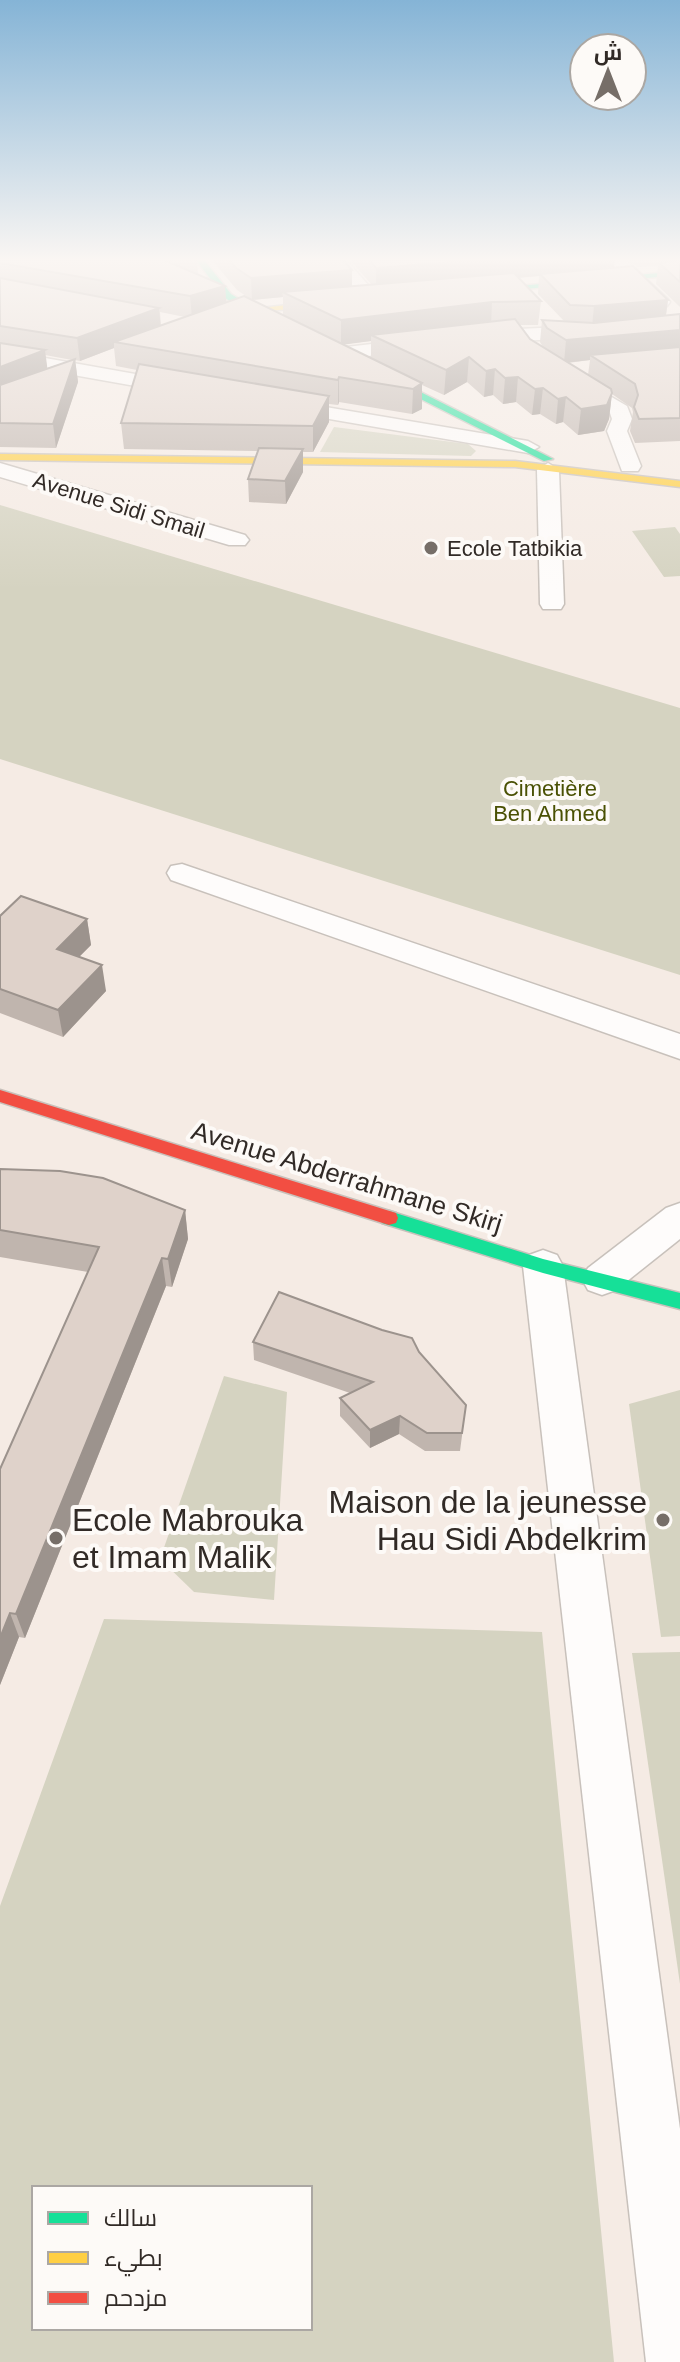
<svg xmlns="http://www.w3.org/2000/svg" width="680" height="2362" viewBox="0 0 680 2362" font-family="Helvetica,Cairo,sans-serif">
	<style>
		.green { fill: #d5d3c1; fill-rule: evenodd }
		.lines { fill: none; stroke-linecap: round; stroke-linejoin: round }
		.street-casing { stroke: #c8c1bb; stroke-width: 3 }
		.fast-casing { stroke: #c8c1bb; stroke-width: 3 }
		.slow-casing { stroke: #c8c1bb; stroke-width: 3 }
		.jam-casing { stroke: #c8c1bb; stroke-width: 3 }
		.street { fill: #fefcfb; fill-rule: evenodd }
		.fast { fill: #16e098; fill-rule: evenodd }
		.slow { fill: #ffcf43; fill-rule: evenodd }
		.jam { fill: #f24e42; fill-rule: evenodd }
		.wall { fill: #c0b5ae; fill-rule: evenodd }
		.shaded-wall { fill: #9c938d }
		.building { fill: #dfd2ca; stroke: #9c938d; stroke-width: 2 }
		.poi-dot { fill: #766e68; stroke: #fdfaf7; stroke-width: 3 }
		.labels { text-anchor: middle; stroke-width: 8; stroke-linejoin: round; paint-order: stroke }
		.far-street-label { font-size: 22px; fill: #312a26; stroke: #fdfaf7 }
		.far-poi-label { font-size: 22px; fill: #312a26; stroke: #fdfaf7; text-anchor: start }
		.far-park-label { font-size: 22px; fill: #4a5104; stroke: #fdfaf7 }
		.street-label { font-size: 26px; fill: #312a26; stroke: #fdfaf7 }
		.near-poi-label { font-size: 32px; fill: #312a26; stroke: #fdfaf7; text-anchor: end }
	</style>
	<rect width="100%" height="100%" fill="#f5ebe4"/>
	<g class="green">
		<polygon points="334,427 468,444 476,451 471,456 320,452"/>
		<polygon points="0,505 680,708 680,975 0,759"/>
		<polygon points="675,527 680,534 680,576 664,577 632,531"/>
		<polygon points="224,1376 287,1392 274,1600 194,1592 160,1559"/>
		<polygon points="680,1390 680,1636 661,1637 629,1404"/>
		<path d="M104,1619L542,1632L614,2362H0V1906ZM34,2188H310V2328H34Z"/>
		<polygon points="680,1652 680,1984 632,1653"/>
	</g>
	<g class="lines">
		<defs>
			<g id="street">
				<polygon points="329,260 346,260 377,295 380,299 377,303 365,303"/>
				<polygon points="608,260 626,260 667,298 670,302 667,306 655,306"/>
				<polygon points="680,322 680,334 592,342 560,339 475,343 466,337 475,331 560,327 592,330"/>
				<polygon points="422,338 429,340 431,344 429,348 338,360 328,354 338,348"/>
				<polygon points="0,350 186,383 196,389 186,395 0,362"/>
				<polygon points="565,370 627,406 632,419 627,431 641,466 638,471 622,471 607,431 612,419 610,413 558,380 555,376 558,372"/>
				<polygon points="278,399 528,441 539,447 528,453 271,409 268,405"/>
				<polygon points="0,463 245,535 249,540 245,545 229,545 0,477"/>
				<polygon points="548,463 559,470 564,604 561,609 543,609 540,604 537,470"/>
				<polygon points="182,864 680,1034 680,1059 171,880 167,873 171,866"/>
				<polygon points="680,1203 680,1239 616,1290 602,1295 588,1290 582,1279 588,1268 666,1208"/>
				<polygon points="543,1250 557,1255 563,1266 680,2129 680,2362 646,2362 523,1266 529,1255"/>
			</g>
			<g id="fast">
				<polygon points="196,260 204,260 231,294 265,315 265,319 259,319 225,298"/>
				<polygon points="680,271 680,275 469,294 465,291"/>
				<polygon points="367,368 373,368 553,459 544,461 367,372"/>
				<polygon points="389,1211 543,1259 680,1293 680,1309 543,1273 382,1223 380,1218 382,1213"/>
			</g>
			<g id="slow">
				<polygon points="341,299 344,304 247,313 243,310"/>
				<polygon points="0,454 515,461 680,481 680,487 515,467 0,460"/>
			</g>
			<polygon id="jam" points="0,1090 396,1213 398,1218 396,1223 389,1225 0,1102"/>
		</defs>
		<use href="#street" class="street-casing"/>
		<use href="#fast" class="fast-casing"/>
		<use href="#slow" class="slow-casing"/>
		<use href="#jam" class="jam-casing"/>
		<use href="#street" class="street"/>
		<use href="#fast" class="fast"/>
		<use href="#slow" class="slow"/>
		<use href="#jam" class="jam"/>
	</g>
	<g class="wall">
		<path d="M0,260H197L198,274L226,302L252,300L237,290L212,260H343L352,287L372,285L350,260H615L614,268L668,300L666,316L680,314V441L635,443L630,431L633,412L632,408L612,394L609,419L604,431L578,435L563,422L556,424L540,414L532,415L516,402L503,404L493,395L484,397L467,382L444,395L422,385V409L412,414L339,402L338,405L329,404V422L313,452H303V472L286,504L249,502L248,479L258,451L124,449L121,423L137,370L116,366L114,348L80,361L75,360L78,382L56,448L0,447ZM539,276L538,294L564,321L542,320L540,342L543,347L530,339L520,325H538L541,301L518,278ZM283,297V315L252,300ZM160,312L185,317L161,325ZM371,341V358L343,344ZM45,355L72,360L47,368ZM590,360L588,375L568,363Z"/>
		<polygon points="629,260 680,260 680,307 656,284 658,266 638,267"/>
		<polygon points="0,916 87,919 91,945 79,957 106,991 63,1037 0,1013"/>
		<polygon points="0,1169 185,1210 188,1239 172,1287 166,1286 25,1638 19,1637 0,1685 0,1469 88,1272 0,1257"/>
		<polygon points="253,1342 419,1352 466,1405 460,1451 425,1451 399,1434 370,1448 340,1416 340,1398 350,1393 254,1360"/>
	</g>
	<g class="shaded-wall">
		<polygon points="478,260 615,260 613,270 376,289 376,268"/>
		<polygon points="352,270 352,292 282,292 283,297 252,300 251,278"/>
		<polygon points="225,286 227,308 192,318 190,296"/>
		<polygon points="668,300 665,321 592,327 594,306"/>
		<polygon points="492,302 491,326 371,335 371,341 341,345 341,320"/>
		<polygon points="159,308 161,330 114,342 114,348 80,361 77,338"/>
		<polygon points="680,330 680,352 590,355 590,360 564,363 566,340"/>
		<polygon points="45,350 48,373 0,392 0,367"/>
		<polygon points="469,357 467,382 444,395 446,370"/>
		<polygon points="75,359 78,382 56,448 53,424"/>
		<polygon points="495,369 493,395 484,397 486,371"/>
		<polygon points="339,377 339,402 338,405 338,380"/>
		<polygon points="518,377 516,402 503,404 505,378"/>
		<polygon points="422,383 422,409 412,414 413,389"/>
		<polygon points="543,388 540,414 532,415 535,389"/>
		<polygon points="612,393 609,419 604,431 578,435 581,409"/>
		<polygon points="329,396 329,422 313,452 313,426"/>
		<polygon points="566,397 563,422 556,424 558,399"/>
		<polygon points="303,449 303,472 286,504 285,481"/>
		<polygon points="87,919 91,945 61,975 57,949"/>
		<polygon points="102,965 106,991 63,1037 58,1010"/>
		<polygon points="185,1210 188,1239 172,1287 168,1259"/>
		<polygon points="162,1258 166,1286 25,1638 16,1614"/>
		<polygon points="400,1416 399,1434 370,1448 370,1430"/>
		<polygon points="10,1613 19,1637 0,1685 0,1638"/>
	</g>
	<g class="building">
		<polygon points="0,260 164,260 225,286 190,296 0,263"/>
		<polygon points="229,260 343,260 352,270 251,278 236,268"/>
		<polygon points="369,260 478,260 376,268"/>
		<polygon points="680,260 680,282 659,263"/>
		<polygon points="633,266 668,300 594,306 570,305 540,274"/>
		<polygon points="514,273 541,301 492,302 341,320 282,292"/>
		<polygon points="0,278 159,308 77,338 0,326"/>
		<polygon points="244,296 422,383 413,389 339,377 338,380 114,342"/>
		<polygon points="680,314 680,330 566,340 547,328 542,320 594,323"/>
		<polygon points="515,319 530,339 611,389 612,393 607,405 581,409 566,397 558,399 543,388 535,389 518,377 505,378 495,369 486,371 469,357 446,370 371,335"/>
		<polygon points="0,343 45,350 0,367"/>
		<polygon points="680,347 680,418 639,419 634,407 638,395 635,384 590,355"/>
		<polygon points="75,359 53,424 0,423 0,385"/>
		<polygon points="139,364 329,396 313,426 121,423"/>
		<polygon points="259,448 303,449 285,481 248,479"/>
		<polygon points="21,896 87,919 57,949 102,965 58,1010 0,989 0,916"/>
		<polygon points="0,1169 60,1171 103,1178 185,1210 168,1259 162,1258 16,1614 10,1613 0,1638 0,1469 99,1247 0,1230"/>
		<polygon points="279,1292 382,1330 412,1338 419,1352 466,1405 462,1433 427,1433 400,1416 370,1430 340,1398 373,1382 253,1342"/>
	</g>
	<linearGradient id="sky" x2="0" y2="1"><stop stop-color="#85b4d6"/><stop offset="0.44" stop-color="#faf6f3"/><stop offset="1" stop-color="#faf6f3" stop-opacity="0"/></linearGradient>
	<rect width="680" height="590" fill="url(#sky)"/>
	<g class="poi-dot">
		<circle cx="431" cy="548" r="8"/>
		<circle cx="663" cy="1520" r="8"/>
		<circle cx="56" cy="1538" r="8"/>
	</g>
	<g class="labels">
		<g class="far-street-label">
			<text transform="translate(119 505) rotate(17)" y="8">Avenue Sidi Smail</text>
		</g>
		<g class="far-poi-label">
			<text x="447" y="556">Ecole Tatbikia</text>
		</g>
		<g class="far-park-label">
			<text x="550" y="796">Cimetière<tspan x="550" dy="25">Ben Ahmed</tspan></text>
		</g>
		<g class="street-label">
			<text transform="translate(347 1177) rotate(17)" y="9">Avenue Abderrahmane Skirj</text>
		</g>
		<g class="near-poi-label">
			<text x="647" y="1513">Maison de la jeunesse<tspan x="647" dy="37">Hau Sidi Abdelkrim</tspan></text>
			<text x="72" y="1531" text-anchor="start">Ecole Mabrouka<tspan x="72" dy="37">et Imam Malik</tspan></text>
		</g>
	</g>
	<rect x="32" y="2186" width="280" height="144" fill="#fdfaf7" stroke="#aba7a3" stroke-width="2"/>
	<rect x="48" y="2212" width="40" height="12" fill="#16e098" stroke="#aba7a3" stroke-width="2"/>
	<text x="104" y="2226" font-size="24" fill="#312a26">سالك</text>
	<rect x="48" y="2252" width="40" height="12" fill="#ffcf43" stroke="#aba7a3" stroke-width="2"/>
	<text x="104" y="2266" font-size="24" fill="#312a26">بطيء</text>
	<rect x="48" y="2292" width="40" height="12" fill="#f24e42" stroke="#aba7a3" stroke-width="2"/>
	<text x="104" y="2306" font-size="24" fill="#312a26">مزدحم</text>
	<g transform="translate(608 72)"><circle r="38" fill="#fdfaf7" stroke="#aba7a3" stroke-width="2"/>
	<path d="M0-6L14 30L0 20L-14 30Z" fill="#766e68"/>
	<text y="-12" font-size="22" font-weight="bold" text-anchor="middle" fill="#312a26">ش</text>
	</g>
</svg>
